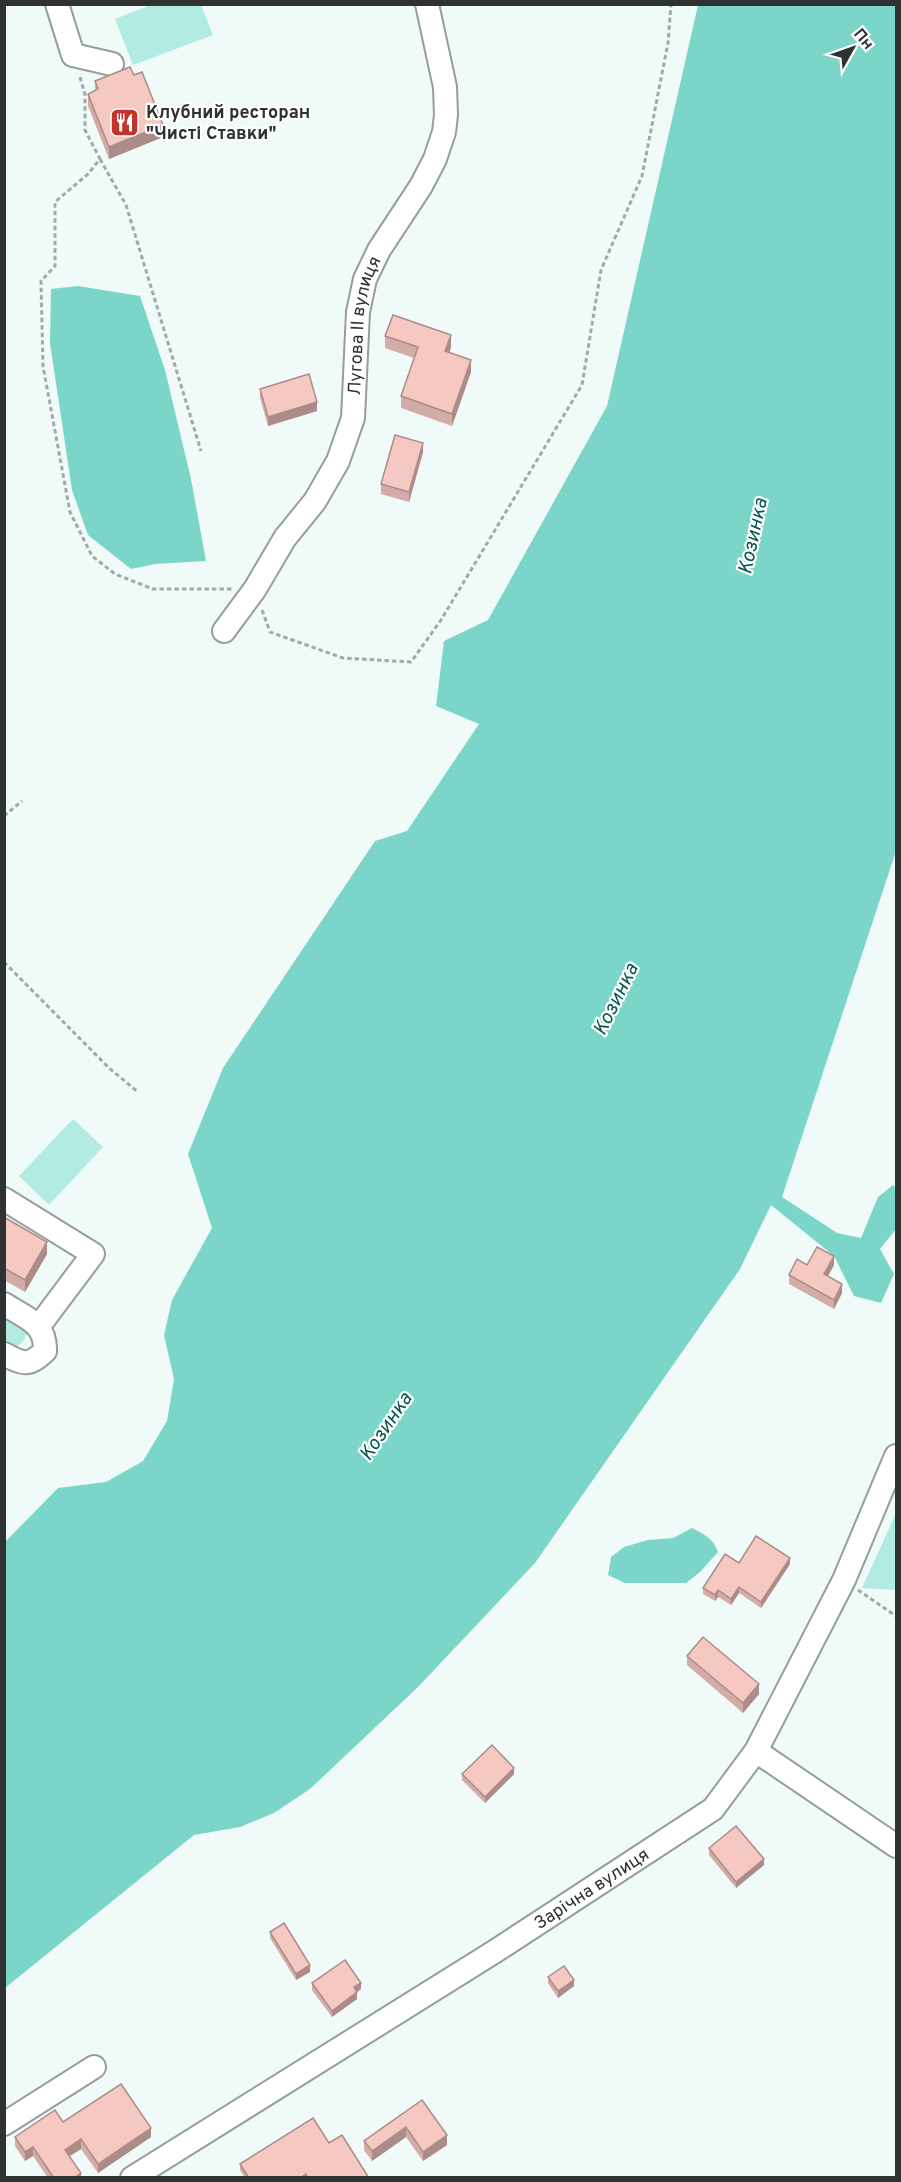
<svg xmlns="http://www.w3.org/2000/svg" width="901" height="2182" viewBox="0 0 901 2182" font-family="Overpass,sans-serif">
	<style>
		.green { fill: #b2ebe2 }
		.water { fill: #7bd5c8 }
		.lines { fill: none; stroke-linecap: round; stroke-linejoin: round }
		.minor-casing { stroke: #949e9c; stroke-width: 26 }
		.path { stroke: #a2aaa9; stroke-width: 3; stroke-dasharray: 4.5 3; stroke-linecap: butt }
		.minor { stroke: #fff; stroke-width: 22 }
		.wall { fill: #d4aca7 }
		.shaded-wall { fill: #ac8c88 }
		.building { fill: #f6c8c2; stroke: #ac8c88; stroke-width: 1.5 }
		.labels { text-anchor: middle; stroke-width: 4.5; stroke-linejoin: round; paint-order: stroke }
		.poi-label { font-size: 18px; font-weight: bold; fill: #2e3232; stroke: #fff; text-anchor: start }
		.street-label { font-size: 18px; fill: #2e3232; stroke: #fff }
		.water-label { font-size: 20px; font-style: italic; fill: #075850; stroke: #fff }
	</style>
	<rect width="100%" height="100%" fill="#f0faf8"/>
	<g class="green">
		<polygon points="153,4 201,5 213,35 133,65 115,19"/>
		<polygon points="73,1119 103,1147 49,1205 19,1176"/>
		<polygon points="5,1317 27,1329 25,1339 18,1346 5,1346"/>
		<polygon points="896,1513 896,1590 862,1588"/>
	</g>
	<g class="water">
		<polygon points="698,5 896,5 896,851 782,1197 837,1233 861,1238 878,1197 893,1185 896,1188 896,1229 880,1249 894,1274 881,1303 854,1296 834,1256 771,1205 740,1269 535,1563 418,1687 310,1789 274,1813 240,1827 194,1835 5,1988 5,1542 58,1488 106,1482 143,1461 167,1421 174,1379 164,1335 172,1300 212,1228 188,1154 223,1068 375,841 407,831 479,724 436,706 444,641 488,620 607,406"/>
		<polygon points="78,286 140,296 165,370 191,479 206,561 155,564 131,569 88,535 72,490 50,343 51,289"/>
		<path d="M692,1528C705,1535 713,1538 718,1552L700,1572L686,1583H625L608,1575L611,1557L624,1547L648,1540L673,1538Z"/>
	</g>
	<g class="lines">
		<defs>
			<g id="minor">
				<polyline points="57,4 73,55 112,64"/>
				<path id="s1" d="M224,631L255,589L285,538L315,501L338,461L353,418L358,312L365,279L379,250L421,186L435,159L444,132L446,115L445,87L427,4"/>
				<polyline points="4,1199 93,1254 39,1326"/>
				<path d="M4,1304C26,1318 46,1323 45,1351C29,1366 24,1365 4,1354"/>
				<polyline points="756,1751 896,1846"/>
				<polyline points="4,2124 94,2067"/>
				<path id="s2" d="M132,2178L494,1952L713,1809L756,1751L844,1580L896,1456"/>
			</g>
		</defs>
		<use href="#minor" class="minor-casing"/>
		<g class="path">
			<polyline points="80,77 85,95 85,130 100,159 88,174 55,202 55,266 41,281 43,366 70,512 92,556 115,574 153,589 232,589"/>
			<polyline points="100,159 126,205 201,451"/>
			<polyline points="262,610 270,632 343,658 411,662 441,620 582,385 601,270 642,176 668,43 671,4"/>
			<polyline points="4,816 22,801"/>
			<polyline points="4,962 109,1068 138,1092"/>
			<polyline points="858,1590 896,1616"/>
		</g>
		<use href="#minor" class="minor"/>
	</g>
	<g class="wall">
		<polygon points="95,81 163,137 109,159 88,106 88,94 95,90"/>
		<polygon points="385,336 451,348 449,352 471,372 452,426 401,408 401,396 414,358 385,348"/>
		<polygon points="260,389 317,411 268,426 260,398"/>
		<polygon points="423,452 409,502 381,494 381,484"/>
		<polygon points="4,1217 47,1254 25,1292 4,1280"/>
		<polygon points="807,1265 834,1265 828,1276 842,1293 834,1309 789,1284 789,1275"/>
		<polygon points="739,1563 790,1564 761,1608 739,1593 731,1605 718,1597 715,1601 703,1594 703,1588"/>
		<polygon points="687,1656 759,1694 743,1713 687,1665"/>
		<polygon points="462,1774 514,1774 485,1803 462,1780"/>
		<polygon points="709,1848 764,1865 736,1888 709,1855"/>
		<polygon points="270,1932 310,1972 296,1980 270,1938"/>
		<polygon points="548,1977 574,1986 558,1998 548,1983"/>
		<polygon points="312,1983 361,1989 357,1992 357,1999 332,2017 312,1990"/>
		<polygon points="422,2100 447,2145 423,2161 406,2137 372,2161 364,2150 364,2141"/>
		<polygon points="63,2122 151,2137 98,2173 81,2149 70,2156 81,2178 48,2178 33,2156 25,2161 15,2146 15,2137"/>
		<polygon points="329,2143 369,2178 245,2178 240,2170 240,2164"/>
	</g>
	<g class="shaded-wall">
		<polygon points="163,125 163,137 109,159 109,147"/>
		<polygon points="451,335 451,348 445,363 445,351"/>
		<polygon points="471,360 471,372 452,426 452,414"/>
		<polygon points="317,402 317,411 268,426 268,417"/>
		<polygon points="423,443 423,452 409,502 409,492"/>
		<polygon points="47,1242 47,1254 25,1292 25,1280"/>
		<polygon points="834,1256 834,1265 824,1283 824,1274"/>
		<polygon points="842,1284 842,1293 834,1309 834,1300"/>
		<polygon points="790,1558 790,1564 761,1608 761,1602"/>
		<polygon points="739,1587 739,1593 731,1605 731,1599"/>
		<polygon points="718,1590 718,1597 715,1601 715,1595"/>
		<polygon points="759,1684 759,1694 743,1713 743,1703"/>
		<polygon points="514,1768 514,1774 485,1803 485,1797"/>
		<polygon points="764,1859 764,1865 736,1888 736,1882"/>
		<polygon points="310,1965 310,1972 296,1980 296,1974"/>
		<polygon points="574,1980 574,1986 558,1998 558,1991"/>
		<polygon points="361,1983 361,1989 354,1994 354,1987"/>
		<polygon points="357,1992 357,1999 332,2017 332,2011"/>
		<polygon points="406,2127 406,2137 372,2161 372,2151"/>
		<polygon points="151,2128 151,2137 98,2173 98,2164"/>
		<polygon points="447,2135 447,2145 423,2161 423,2152"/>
		<polygon points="81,2139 81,2149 65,2159 65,2150"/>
		<polygon points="33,2147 33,2156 25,2161 25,2152"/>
		<polygon points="81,2173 81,2178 74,2178"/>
	</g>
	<g class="building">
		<polygon points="130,67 134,75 142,72 163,125 109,147 88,94 98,89 95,81"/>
		<polygon points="393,315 451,335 445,351 471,360 452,414 401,396 418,347 385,336"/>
		<polygon points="309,374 317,402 268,417 260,389"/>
		<polygon points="395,435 423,443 409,492 381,484"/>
		<polygon points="4,1217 47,1242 25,1280 4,1268"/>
		<polygon points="817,1247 834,1256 824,1274 842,1284 834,1300 789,1275 797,1259 807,1265"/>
		<polygon points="756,1536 790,1558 761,1602 739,1587 731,1599 718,1590 715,1595 703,1588 725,1554 739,1563"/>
		<polygon points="703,1637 759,1684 743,1703 687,1656"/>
		<polygon points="492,1745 514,1768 485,1797 462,1774"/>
		<polygon points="736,1826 764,1859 736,1882 709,1848"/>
		<polygon points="284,1923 310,1965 296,1974 270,1932"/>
		<polygon points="345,1960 361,1983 354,1987 357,1992 332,2011 312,1983"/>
		<polygon points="564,1966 574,1980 558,1991 548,1977"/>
		<polygon points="121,2084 151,2128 98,2164 81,2139 65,2150 81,2173 74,2178 54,2178 33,2147 25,2152 15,2137 55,2110 63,2122"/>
		<polygon points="422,2100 447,2135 423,2152 406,2127 372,2151 364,2141"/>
		<polygon points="313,2118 329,2143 342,2135 369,2178 308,2178 306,2174 300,2178 249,2178 240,2164"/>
	</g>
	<defs>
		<symbol id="restaurant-square" viewBox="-11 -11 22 22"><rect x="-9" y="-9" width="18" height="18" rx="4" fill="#c1332d" stroke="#fff"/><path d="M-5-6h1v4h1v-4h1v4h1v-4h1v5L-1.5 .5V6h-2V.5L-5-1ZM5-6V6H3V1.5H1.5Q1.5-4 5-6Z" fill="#fff"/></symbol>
	</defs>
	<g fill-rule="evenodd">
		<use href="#restaurant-square" x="108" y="106" width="33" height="33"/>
	</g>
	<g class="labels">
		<g class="poi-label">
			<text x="146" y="118">Клубний ресторан<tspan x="146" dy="21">"Чисті Ставки"</tspan></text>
		</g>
		<g class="street-label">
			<text dy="6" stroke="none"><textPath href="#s1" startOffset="344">Лугова II вулиця</textPath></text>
			<text dy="6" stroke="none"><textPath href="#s2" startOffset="543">Зарічна вулиця</textPath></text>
		</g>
		<g class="water-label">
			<text transform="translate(752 536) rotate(-78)" y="7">Козинка</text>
			<text transform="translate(615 999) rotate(-64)" y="7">Козинка</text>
			<text transform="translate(385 1426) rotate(-56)" y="7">Козинка</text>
		</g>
	</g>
	<rect width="901" height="2182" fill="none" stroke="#2e3232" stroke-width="12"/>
	<g transform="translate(853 48) rotate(50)" stroke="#ffffff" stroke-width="4.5" paint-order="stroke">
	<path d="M0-4.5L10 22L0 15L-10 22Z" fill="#2e3232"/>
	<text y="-9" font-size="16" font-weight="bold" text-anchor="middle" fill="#2e3232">Пн</text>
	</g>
</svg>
